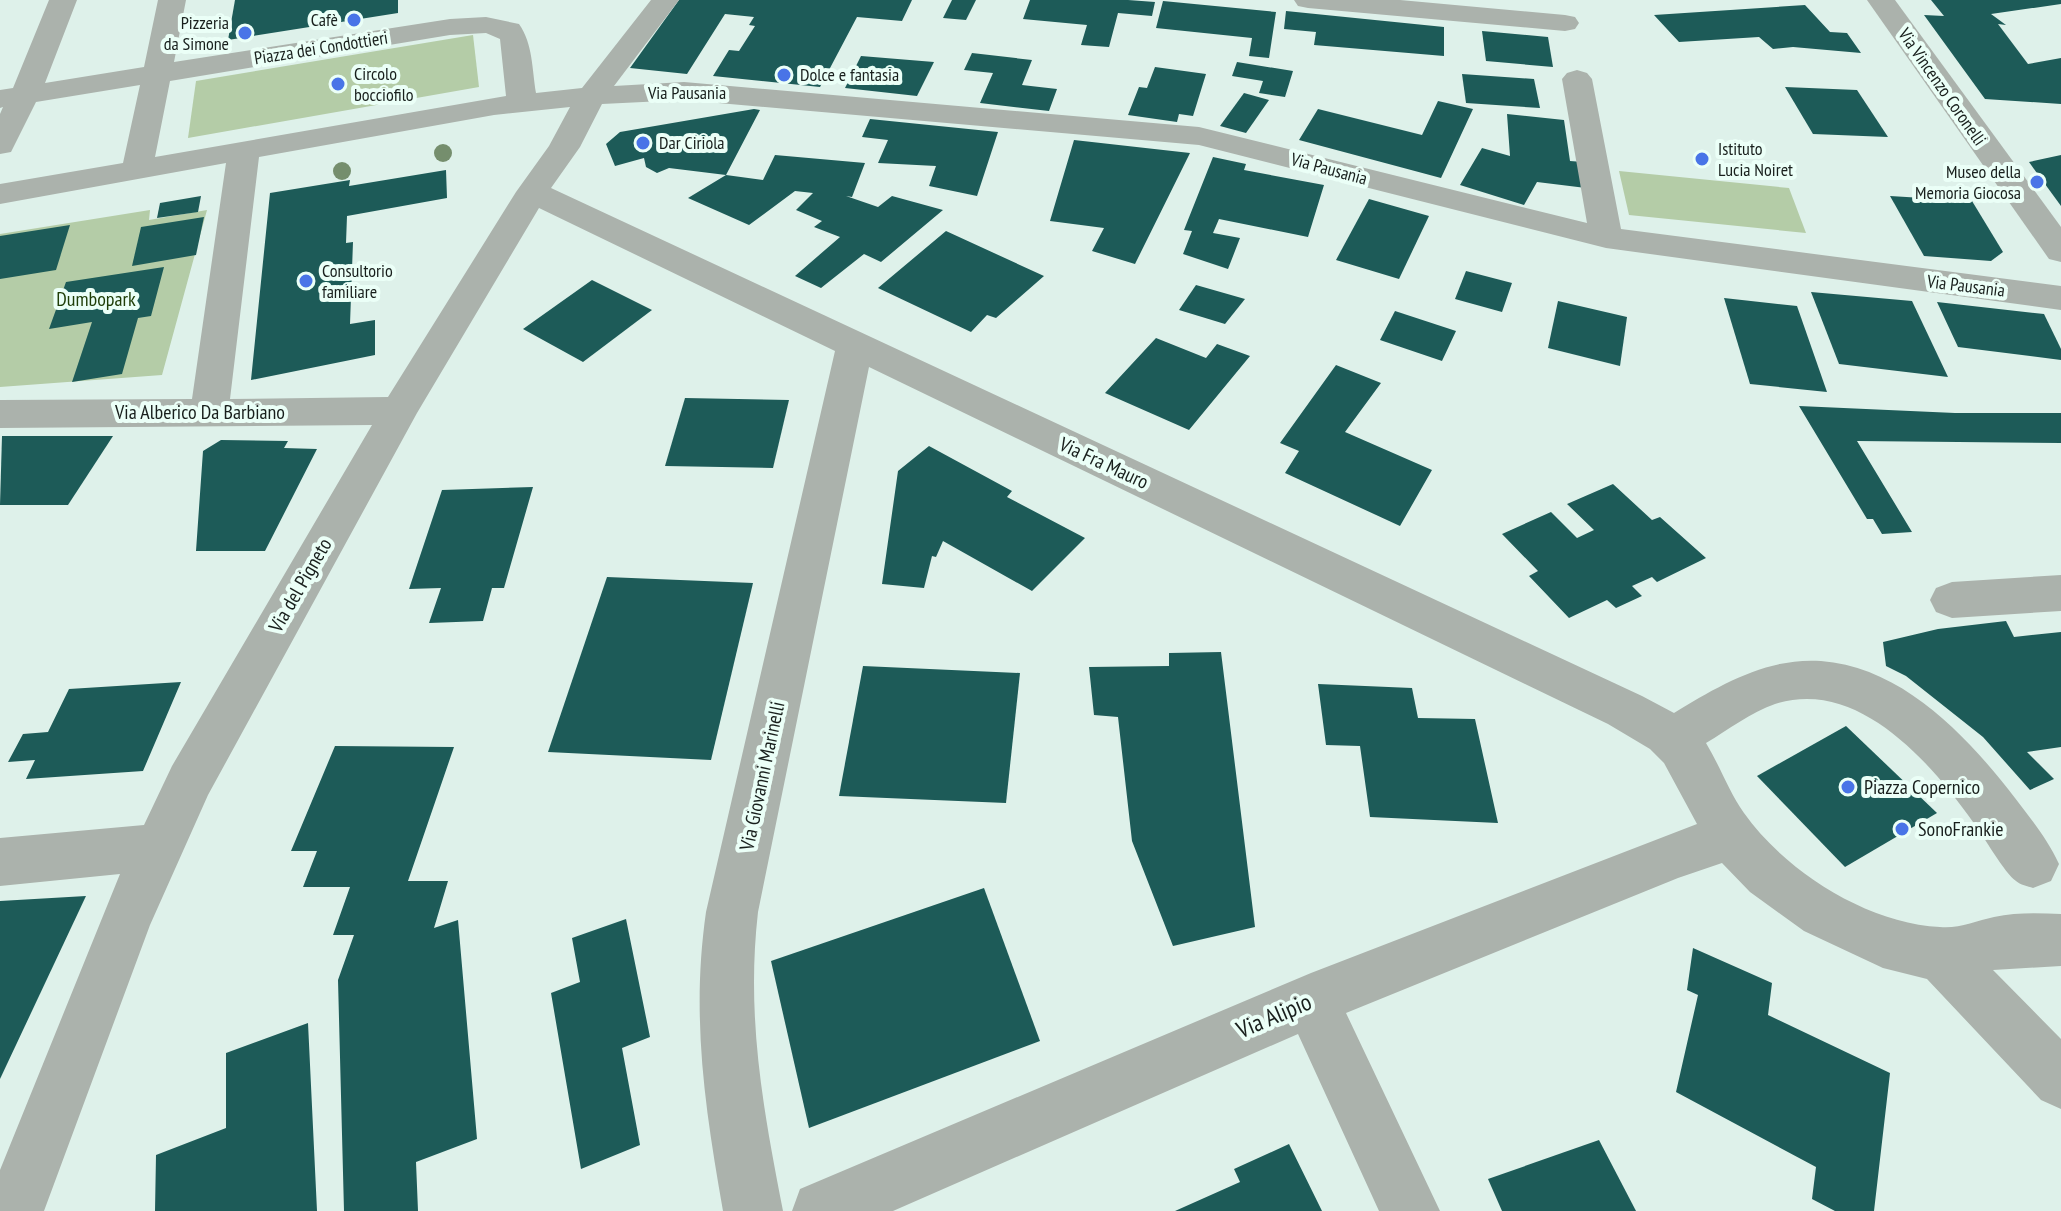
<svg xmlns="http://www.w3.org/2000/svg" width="2061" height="1211" viewBox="0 0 2061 1211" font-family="'PT Sans Narrow',sans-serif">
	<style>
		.green { fill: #b4cca7 }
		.building { fill: #1d5b58 }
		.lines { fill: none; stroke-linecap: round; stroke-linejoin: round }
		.minor { fill: #abb2ac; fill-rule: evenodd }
		.tree { fill: #758e6d }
		.poi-dot { fill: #4974e7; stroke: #ebfff7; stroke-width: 3 }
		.labels { text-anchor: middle; stroke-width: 8; stroke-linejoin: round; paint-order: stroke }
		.far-poi-label { font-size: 18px; fill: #181f1c; stroke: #ebfff7; text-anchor: start }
		.far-street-label { font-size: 18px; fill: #181f1c; stroke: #ebfff7 }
		.park-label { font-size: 20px; fill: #1f3d07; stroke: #ebfff7 }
		.street-label { font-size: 20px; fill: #181f1c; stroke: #ebfff7 }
		.poi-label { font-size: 20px; fill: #181f1c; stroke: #ebfff7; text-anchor: start }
		.near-street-label { font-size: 24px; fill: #181f1c; stroke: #ebfff7 }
	</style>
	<rect width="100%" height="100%" fill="#def1ea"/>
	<g class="green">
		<polygon points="473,35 479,87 188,138 196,81"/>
		<polygon points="1619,171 1789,188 1806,233 1629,215"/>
		<polygon points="150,210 149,220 207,210 162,375 0,387 0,234"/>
	</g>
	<g class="building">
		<polygon points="235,0 398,0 398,13 228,40"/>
		<polygon points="679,0 912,0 902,21 857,17 820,87 713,76 729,50 739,51 755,26 749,25 754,17 725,14 687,74 630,68"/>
		<polygon points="952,0 976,0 966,20 943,18"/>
		<polygon points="1030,0 1128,0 1155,2 1152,16 1118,13 1109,47 1081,45 1087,25 1023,19"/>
		<polygon points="1931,0 2061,0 2061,4 1991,14 2006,25 1998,24 2028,64 2061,58 2061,104 1985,99 1924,15 1944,16"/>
		<polygon points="1163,1 1276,12 1269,58 1249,56 1252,38 1156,28"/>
		<polygon points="1805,5 1830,32 1847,33 1861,53 1793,47 1773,49 1759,37 1679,42 1654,15"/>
		<polygon points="1286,11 1444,27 1444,56 1314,45 1316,32 1284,29"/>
		<polygon points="1482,31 1548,37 1553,67 1486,61"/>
		<polygon points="972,53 1032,60 1022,85 1057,89 1049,111 980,103 993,73 964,70"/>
		<polygon points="861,56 934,62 917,96 845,88"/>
		<polygon points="1237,62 1293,71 1285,97 1259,93 1263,81 1232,76"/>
		<polygon points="1155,67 1206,74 1193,116 1179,114 1177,122 1128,115 1139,87 1147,88"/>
		<polygon points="1462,74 1534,79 1540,108 1466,103"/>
		<polygon points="1785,87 1857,90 1888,137 1813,134"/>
		<polygon points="1244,93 1269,100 1246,133 1220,126"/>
		<polygon points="1438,101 1473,109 1441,178 1299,140 1318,109 1422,135"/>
		<polygon points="754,109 760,110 726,175 763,180 775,155 865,163 852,197 846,196 878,207 892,196 943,210 881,262 864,254 821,288 795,276 840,237 814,227 822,221 796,210 813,193 795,191 749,225 688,198 726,175 669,168 657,173 646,167 644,158 615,166 606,144 620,132"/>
		<polygon points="1507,114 1564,120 1570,161 1583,162 1586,188 1537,182 1524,205 1460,185 1482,148 1510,156"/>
		<polygon points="870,119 998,132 977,196 929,186 936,166 878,163 888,140 862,137"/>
		<polygon points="1074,140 1190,153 1135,264 1092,251 1104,228 1050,221"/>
		<polygon points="2061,155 2061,206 2029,162"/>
		<polygon points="1213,157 1246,164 1244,170 1324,185 1308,237 1219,219 1213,233 1240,238 1228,269 1183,254 1192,231 1184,230"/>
		<polygon points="446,170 447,198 347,216 346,243 353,242 350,324 375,320 375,355 251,380 270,193 350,180 349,186"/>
		<polygon points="201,196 198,212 157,218 160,203"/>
		<polygon points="1890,196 1972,201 2003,252 1991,261 1924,256"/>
		<polygon points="1369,199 1429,216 1399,279 1336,260"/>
		<polygon points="204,217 196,255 132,266 141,227"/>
		<polygon points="70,225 56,270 0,279 0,236"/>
		<polygon points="946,231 1044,276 996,318 987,315 971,332 878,288"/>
		<polygon points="164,267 151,316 138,318 122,374 72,382 92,322 49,329 66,282"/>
		<polygon points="1466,271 1512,283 1502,312 1455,299"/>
		<polygon points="592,280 652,310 583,362 523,329"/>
		<polygon points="1196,285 1245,299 1225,324 1179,310"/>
		<polygon points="1811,292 1912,301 1948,377 1839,364"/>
		<polygon points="1724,298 1797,306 1827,392 1750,384"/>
		<polygon points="1558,301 1627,317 1620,366 1548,348"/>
		<polygon points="1937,302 2044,314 2061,349 2061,360 1958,347"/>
		<polygon points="1395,311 1456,331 1442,361 1380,340"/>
		<polygon points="1156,338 1206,358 1217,344 1250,356 1189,430 1105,393"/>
		<polygon points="1336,365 1381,383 1345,432 1432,470 1400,526 1285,473 1299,451 1280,443"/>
		<polygon points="685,398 789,400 773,468 665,466"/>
		<polygon points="1799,406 1955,413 2061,413 2061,443 1857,441 1912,532 1882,534 1873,519 1867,519"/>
		<polygon points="2,436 113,436 68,505 0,505"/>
		<polygon points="221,440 288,441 284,448 317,449 265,551 196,551 203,451"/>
		<polygon points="929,446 1012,491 1007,497 1085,538 1032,591 943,541 936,557 932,556 924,588 882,584 898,471"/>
		<polygon points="1613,484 1652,520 1660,517 1706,558 1657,582 1652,577 1632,586 1642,596 1616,608 1607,600 1569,618 1529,576 1538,571 1502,534 1551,512 1577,538 1594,530 1567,504"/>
		<polygon points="533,487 504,588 492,588 483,621 429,623 441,588 409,589 442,490"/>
		<polygon points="607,577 753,583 711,760 548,752"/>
		<polygon points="2006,621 2014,637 2061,632 2061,747 2027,752 2054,779 2030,790 1983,737 1906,676 1886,666 1883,642 1938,629"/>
		<polygon points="1221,652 1255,927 1173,946 1132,841 1118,717 1094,715 1089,667 1169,666 1169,653"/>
		<polygon points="863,666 1020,673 1006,803 839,796"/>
		<polygon points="181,682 143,771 26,779 35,760 8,762 23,734 48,732 69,689"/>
		<polygon points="1318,684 1412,688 1418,718 1475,719 1498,823 1370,817 1360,746 1326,745"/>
		<polygon points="1846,726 1937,813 1845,867 1757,776"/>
		<polygon points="335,746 454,747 408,881 448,881 434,928 458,920 477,1139 416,1162 418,1211 344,1211 338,980 354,935 333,935 350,887 303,887 317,851 291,851"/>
		<polygon points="984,888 1040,1041 809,1128 771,961"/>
		<polygon points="86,896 0,1079 0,901"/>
		<polygon points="626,919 650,1037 622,1048 640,1145 581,1169 551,993 580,982 572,938"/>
		<polygon points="1693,948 1772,983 1768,1015 1890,1073 1874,1211 1835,1211 1812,1199 1816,1167 1676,1092 1698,995 1687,990"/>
		<polygon points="308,1023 317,1211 155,1211 156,1155 226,1128 226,1053"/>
		<polygon points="1599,1140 1636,1211 1502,1211 1488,1179"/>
		<polygon points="1289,1144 1322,1211 1175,1211 1240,1182 1234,1169"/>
	</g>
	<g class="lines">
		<g class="minor">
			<path d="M49,0H77L45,83L144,67L158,0H186L174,62L450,19L486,17L519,24C533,44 532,69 536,93L582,88L651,0H679L614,86L684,82L1199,127L1587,223L1562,79L1567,73L1577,70L1587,73L1592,79L1621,229L2061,286V310L1606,248L1199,145L684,100L602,104L580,147L551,188L1642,696L1674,713C1718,686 1767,657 1821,661C1903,667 1968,737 2015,798C2031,819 2048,840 2059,864L2051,881L2033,888C2028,886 2020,885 2016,881C2005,874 1983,835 1973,822C1931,763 1858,677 1775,704C1751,712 1728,730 1706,743C1720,766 1729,792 1744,813C1786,872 1867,923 1940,927C1958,929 1976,921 1994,917C2016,912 2039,913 2061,914V966L1993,970L2061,1039V1109L2041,1100L1927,979L1883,968L1804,931L1750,892L1722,863L1678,878L1346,1013L1440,1211H1379L1298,1034L893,1211H792L800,1189L1311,973L1697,824L1664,763L1650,749L1608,724L869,367L758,912C746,1017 763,1108 783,1211H723C705,1108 691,1017 706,912L835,351L539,208L417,413L208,795L150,925L44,1211H0V1170L120,874L0,886V838L144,825L172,766L372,425L0,428V400L192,399L226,163L0,204V184L123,163L140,85L36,102L11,152L0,154V114L3,107L0,108V90L13,88ZM486,33L500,39L506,96L155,157L170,81L450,35ZM570,107L549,146L516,192L388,397L230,399L259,157L494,115Z"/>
			<polygon points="1294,0 1400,0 1565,15 1575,17 1579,23 1575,29 1565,31 1308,8 1298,6"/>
			<polygon points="1867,0 1895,0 2061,227 2061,262 2049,259"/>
			<polygon points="2061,575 2061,611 1952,618 1936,612 1930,600 1936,588 1952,582"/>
		</g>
	</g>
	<g class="tree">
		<circle cx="443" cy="153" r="9"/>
		<circle cx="342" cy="171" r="9"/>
	</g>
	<g class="poi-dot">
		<circle cx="354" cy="20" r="8"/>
		<circle cx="245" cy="33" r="8"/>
		<circle cx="784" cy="75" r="8"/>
		<circle cx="338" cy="84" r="8"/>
		<circle cx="643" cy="143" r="8"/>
		<circle cx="1702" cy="159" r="8"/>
		<circle cx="2037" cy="182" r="8"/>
		<circle cx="306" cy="281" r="8"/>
		<circle cx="1848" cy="787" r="8"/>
		<circle cx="1902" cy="829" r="8"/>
	</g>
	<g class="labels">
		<g class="far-poi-label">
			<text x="338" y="26" text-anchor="end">Cafè</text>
			<text x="229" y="29" text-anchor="end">Pizzeria<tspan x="229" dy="21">da Simone</tspan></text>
			<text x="354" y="80">Circolo<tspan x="354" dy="21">bocciofilo</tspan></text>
			<text x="800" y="81">Dolce e fantasia</text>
			<text x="659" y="149">Dar Ciriola</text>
			<text x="1718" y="155">Istituto<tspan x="1718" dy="21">Lucia Noiret</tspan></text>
			<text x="2021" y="178" text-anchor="end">Museo della<tspan x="2021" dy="21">Memoria Giocosa</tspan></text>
			<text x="322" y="277">Consultorio<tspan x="322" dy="21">familiare</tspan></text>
		</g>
		<g class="far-street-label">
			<text transform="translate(321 48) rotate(-9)" y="6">Piazza dei Condottieri</text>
			<text transform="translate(1942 87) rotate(55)" y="6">Via Vincenzo Coronelli</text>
			<text x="687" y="99">Via Pausania</text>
			<text transform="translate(1329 169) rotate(15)" y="6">Via Pausania</text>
			<text transform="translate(1966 286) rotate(7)" y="6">Via Pausania</text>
		</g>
		<g class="park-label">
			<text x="96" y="306">Dumbopark</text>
		</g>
		<g class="street-label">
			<text x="200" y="419">Via Alberico Da Barbiano</text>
			<text transform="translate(1104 463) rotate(25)" y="7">Via Fra Mauro</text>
			<text transform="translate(300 585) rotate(-60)" y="7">Via del Pigneto</text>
			<text transform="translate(762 776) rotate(-78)" y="7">Via Giovanni Marinelli</text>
		</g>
		<g class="poi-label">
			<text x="1864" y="794">Piazza Copernico</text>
			<text x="1918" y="836">SonoFrankie</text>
		</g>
		<g class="near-street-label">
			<text transform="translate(1274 1016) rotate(-23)" y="8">Via Alipio</text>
		</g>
	</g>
</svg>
